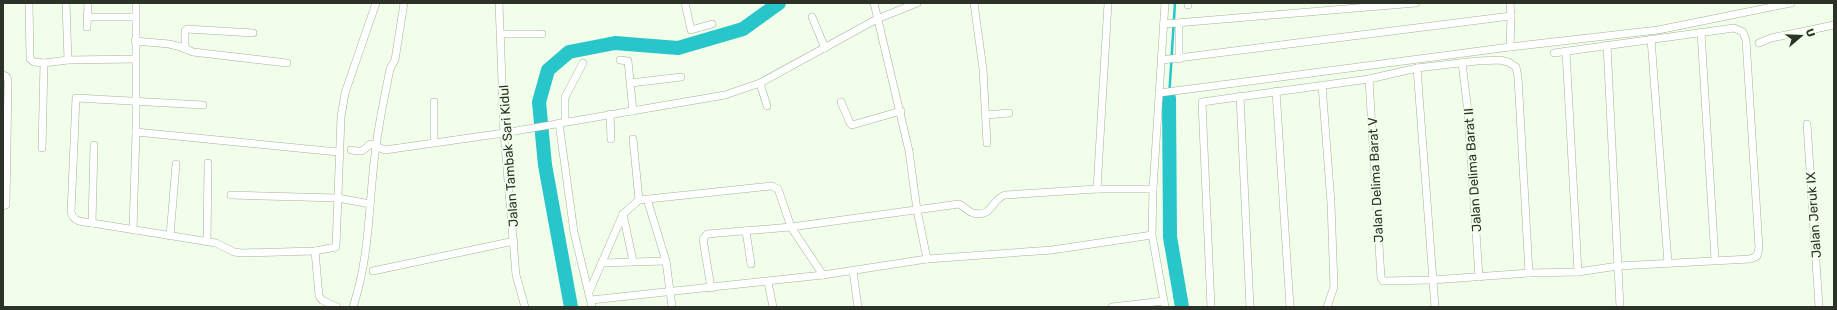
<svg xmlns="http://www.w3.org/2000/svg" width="1837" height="310" viewBox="0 0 1837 310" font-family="Rubik,sans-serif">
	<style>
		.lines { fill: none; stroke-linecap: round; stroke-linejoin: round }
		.stream { stroke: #27c6cb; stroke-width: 2.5 }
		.river { stroke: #27c6cb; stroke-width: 14 }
		.street-casing { stroke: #a3b399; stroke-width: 8 }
		.street { stroke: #fff; stroke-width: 7 }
		.labels { text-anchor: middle; stroke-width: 4; stroke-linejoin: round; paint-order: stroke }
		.street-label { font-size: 13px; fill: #2c3228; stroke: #f1fee9 }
	</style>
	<rect width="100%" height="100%" fill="#f1fee9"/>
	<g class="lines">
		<polyline class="stream" points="1169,98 1175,3"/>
		<g class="river">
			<polyline points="1169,98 1170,237 1182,307"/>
			<polyline points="571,307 545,165 539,102 548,70 569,52 615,43 678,48 743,29 779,3"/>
		</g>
		<defs>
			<g id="street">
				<polyline points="29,3 30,59 34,62 44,63 68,60 135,59"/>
				<polyline points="66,3 68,60"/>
				<polyline points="499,3 504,133 516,275 525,307"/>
				<polyline points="685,3 691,30 712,24"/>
				<polyline points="874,3 909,151 917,210 927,259"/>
				<polyline points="974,3 983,69 987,143"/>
				<polyline points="1188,5 1188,3"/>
				<polyline points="87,17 135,17"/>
				<polyline points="812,17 825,48"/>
				<polyline points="1164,24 1416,3"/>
				<polyline points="1179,24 1179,59"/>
				<polyline points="87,27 88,3"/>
				<polyline points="1701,32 1715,260"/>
				<polyline points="501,34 542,34"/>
				<polyline points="1651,39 1668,263"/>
				<polyline points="135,41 169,44 181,47 193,52 287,63"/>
				<polyline points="1759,43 1771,38 1834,25"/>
				<polyline points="1607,45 1620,307"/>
				<polyline points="1510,47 1511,16"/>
				<polyline points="185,49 185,31 187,29 253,33"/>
				<polyline points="1566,51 1578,272"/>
				<polyline points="620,60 628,61 633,111"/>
				<polyline points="1162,60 1511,16 1510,3"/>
				<polyline points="1462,63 1468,112 1479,277"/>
				<polyline points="1417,68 1435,307"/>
				<polyline points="3,75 6,76 8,80 6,205 3,206"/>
				<polyline points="1369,79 1381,278 1383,281 1432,280 1529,273 1578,272 1618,266 1750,259 1757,256 1759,248 1746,40 1743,32 1734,28 1554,53"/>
				<polyline points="631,83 681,77"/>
				<polyline points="760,83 767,106"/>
				<polyline points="1322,85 1331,203 1334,287 1327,307"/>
				<polyline points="1276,91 1290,307"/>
				<polyline points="1159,93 1510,47 1658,30 1791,3"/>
				<polyline points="1240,96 1250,307"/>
				<polyline points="841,102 850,123 852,125 901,111"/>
				<path d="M203,105L76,98L71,212C73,222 83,222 92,223L216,243L234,252L242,253L315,251L336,247L341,117L345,93L376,3"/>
				<polyline points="610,114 611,139"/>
				<polyline points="986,115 1009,113"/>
				<polyline points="565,121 565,97 583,63"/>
				<polyline points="559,123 574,232 592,307"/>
				<polyline points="1807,124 1819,307"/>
				<polyline points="136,132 338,152"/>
				<polyline points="633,139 639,200"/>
				<polyline points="434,142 434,102"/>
				<polyline points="42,148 44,63"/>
				<path d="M351,150C363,152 362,152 370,144L385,150L504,133L725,95L760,83L877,19L917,3"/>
				<polyline points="1097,189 1108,3"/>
				<polyline points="231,195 338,198 370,204"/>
				<polyline points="647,199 666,261 672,307"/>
				<polyline points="623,214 633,261"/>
				<polyline points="92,223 94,145"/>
				<polyline points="133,230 136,132 136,3"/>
				<polyline points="746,231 751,264"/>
				<polyline points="170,236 176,164"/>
				<polyline points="207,242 208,163"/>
				<polyline points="315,251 319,296 322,300 337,307"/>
				<polyline points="602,263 666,261"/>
				<polyline points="373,271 514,241"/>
				<polyline points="853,271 858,307"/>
				<polyline points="768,282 773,307"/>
				<path d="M711,288L703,239L707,234L791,227L959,204C964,206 967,211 973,213C993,218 991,199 1005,195L1097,189H1153"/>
				<polyline points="589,292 623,214 639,200 772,186 778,189 791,227 823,275"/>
				<polyline points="591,300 823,275 927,259 1052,250 1152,235"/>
				<path d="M353,307C371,253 368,202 376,147C379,121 385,95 390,69L395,60L404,3"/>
				<polyline points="1112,307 1164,301"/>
				<polyline points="1165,307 1152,235 1153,189 1165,3"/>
				<polyline points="1211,307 1202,102 1369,79 1417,68 1477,61 1500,60 1508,62 1516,67 1518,77 1529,273"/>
			</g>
		</defs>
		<use href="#street" class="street-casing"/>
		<use href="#street" class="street"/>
	</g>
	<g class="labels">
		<g class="street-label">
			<text transform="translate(508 156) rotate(-94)" y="5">Jalan Tambak Sari Kidul</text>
			<text transform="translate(1472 170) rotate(-94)" y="5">Jalan Delima Barat II</text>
			<text transform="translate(1375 180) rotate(-93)" y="5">Jalan Delima Barat V</text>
			<text transform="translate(1813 215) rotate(-94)" y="5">Jalan Jeruk IX</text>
		</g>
	</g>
	<rect width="1837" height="310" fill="none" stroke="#2c3228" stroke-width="8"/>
	<g transform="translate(1801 36) rotate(71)" stroke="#f1fee9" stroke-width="3" paint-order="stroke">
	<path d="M0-3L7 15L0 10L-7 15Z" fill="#2c3228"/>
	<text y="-6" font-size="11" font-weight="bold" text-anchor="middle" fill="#2c3228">U</text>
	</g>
</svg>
